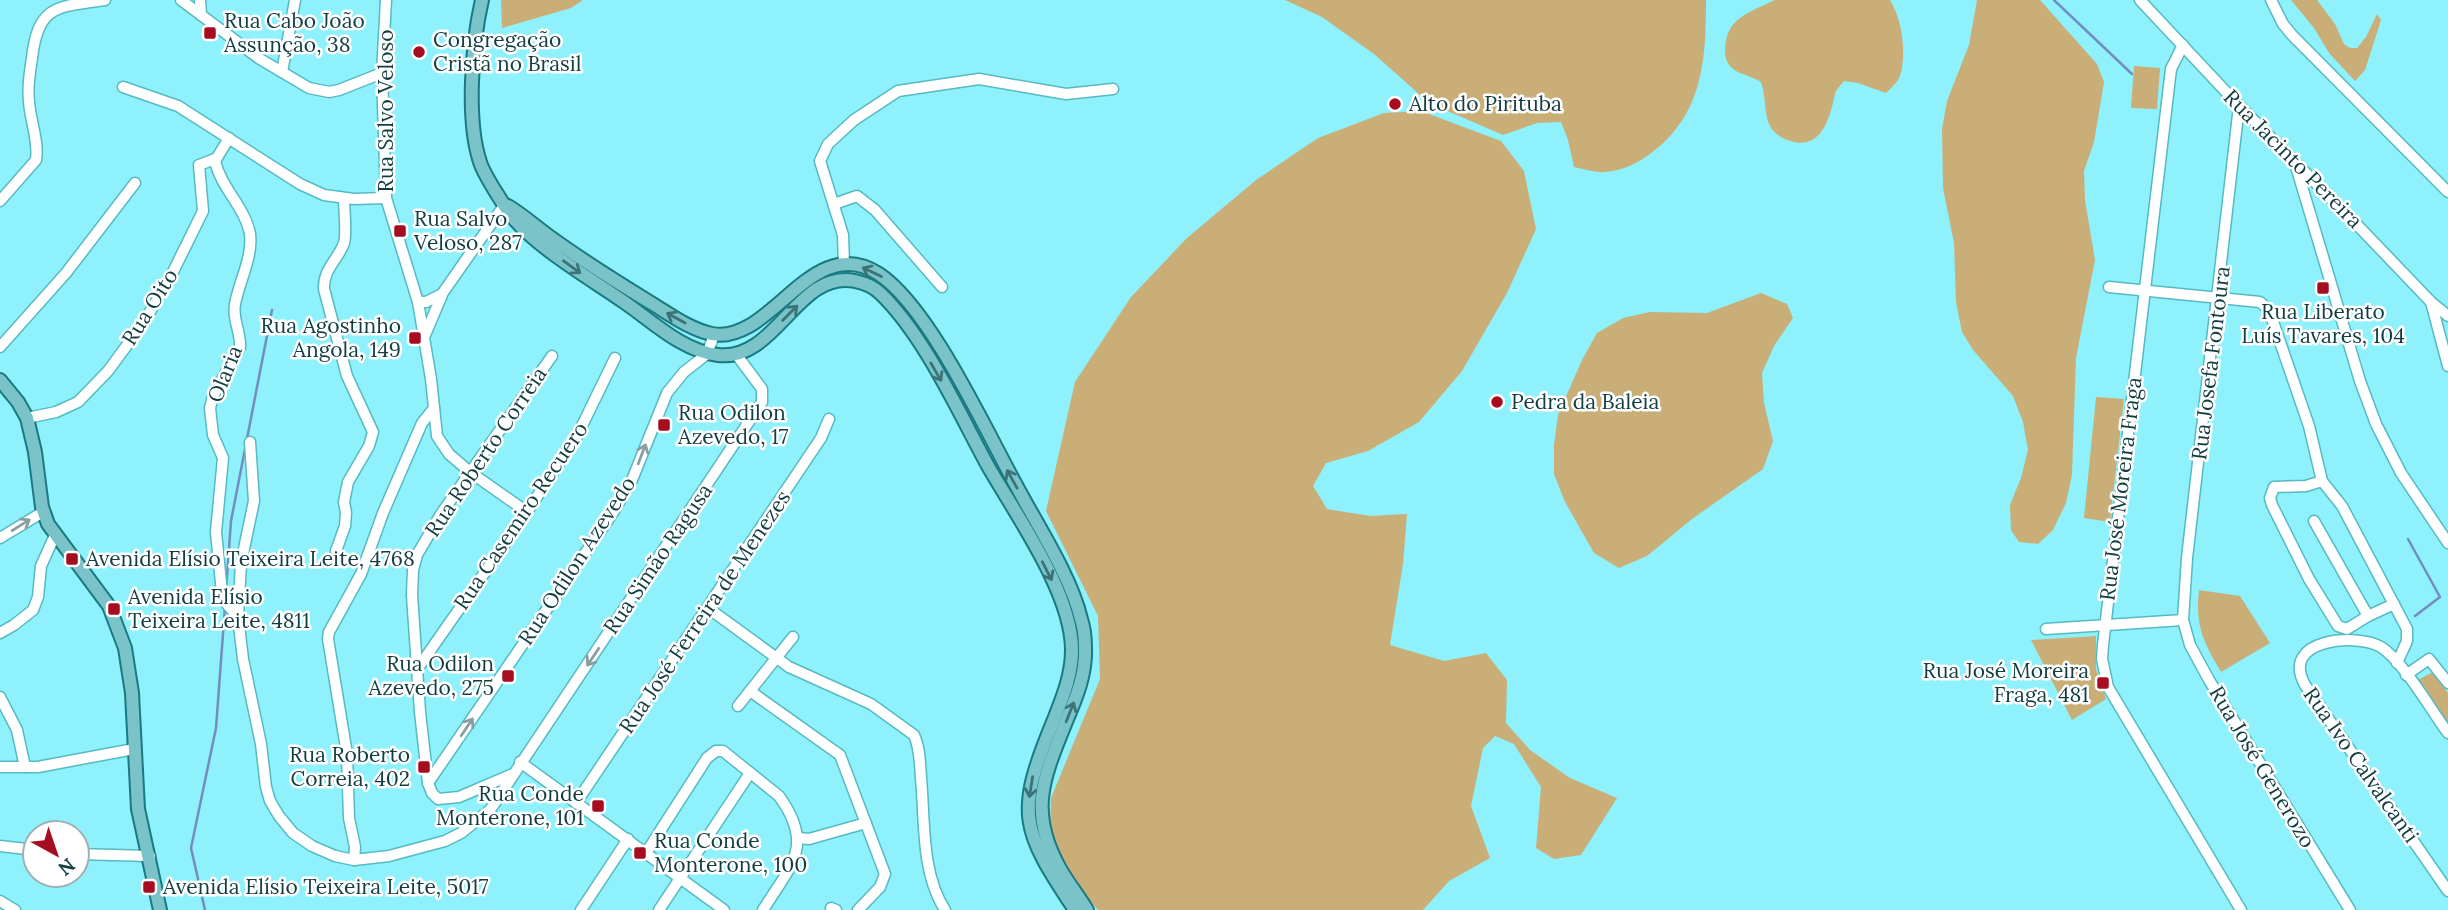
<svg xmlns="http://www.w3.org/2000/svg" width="2448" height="910" viewBox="0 0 2448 910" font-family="Lora,serif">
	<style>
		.green { fill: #caae78 }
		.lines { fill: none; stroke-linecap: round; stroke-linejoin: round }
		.stream { stroke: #748dbf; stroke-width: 2.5 }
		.minor-casing { stroke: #56bac3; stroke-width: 13 }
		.major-casing { stroke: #1a7a82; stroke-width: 16 }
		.minor { stroke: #fff; stroke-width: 10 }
		.major { stroke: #79c3c9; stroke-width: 12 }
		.oneway { stroke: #3b7377 }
		.oneway2 { stroke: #889ea0 }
		.poi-dot { fill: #a60d21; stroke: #fff; stroke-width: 2.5 }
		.labels { text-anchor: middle; stroke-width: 5; stroke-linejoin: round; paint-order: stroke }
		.poi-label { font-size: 21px; fill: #123d41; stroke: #fff; text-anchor: start }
		.street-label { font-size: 21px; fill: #123d41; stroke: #fff }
	</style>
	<rect width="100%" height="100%" fill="#8ef1fb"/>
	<g class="green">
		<polygon points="501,0 583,0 571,8 502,28"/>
		<path d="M1285,0H1706C1706,61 1703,115 1650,154C1636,164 1624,170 1606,172C1596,173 1584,169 1574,167L1568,140L1561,122L1537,123L1503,135L1429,103L1374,54L1322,17Z"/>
		<path d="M1775,0H1890C1902,19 1907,54 1900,76C1897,83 1891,88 1886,93L1858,83L1844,81C1841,85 1836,89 1835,94C1830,117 1822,151 1790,141C1781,138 1773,133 1769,124C1764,112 1766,96 1761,82C1753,77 1744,75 1736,71C1729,67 1725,60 1725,52C1725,18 1748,13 1775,0Z"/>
		<polygon points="1977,0 2040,0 2097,64 2104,82 2094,142 2084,171 2085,200 2095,260 2076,358 2072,475 2066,503 2053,530 2038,544 2019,542 2011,530 2010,505 2021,478 2028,450 2023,422 2013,396 1973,350 1962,332 1956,302 1954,243 1943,188 1942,129 1947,101 1969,45"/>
		<polygon points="2291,0 2317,0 2335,24 2344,44 2350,48 2357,48 2366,37 2377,14 2381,20 2365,70 2355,81 2329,53 2314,28"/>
		<polygon points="2134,66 2160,68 2157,109 2131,108"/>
		<polygon points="1421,111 1501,141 1524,171 1536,229 1507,293 1462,371 1419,422 1368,451 1326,463 1313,486 1327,509 1370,516 1407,514 1403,564 1390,645 1444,661 1486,653 1507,680 1506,723 1530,750 1570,778 1617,798 1581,855 1554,859 1536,848 1541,787 1514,744 1495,736 1483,748 1471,806 1490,858 1449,881 1423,910 1098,910 1071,878 1059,854 1050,828 1051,798 1100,679 1098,616 1046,511 1075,382 1131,297 1187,238 1256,180 1318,138 1384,113"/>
		<polygon points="1761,293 1787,304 1793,318 1774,346 1762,373 1764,403 1773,441 1763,469 1692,519 1647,556 1619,568 1594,553 1565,502 1554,474 1554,445 1558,415 1582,360 1597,333 1623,318 1650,312 1707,313"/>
		<polygon points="2096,397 2124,399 2110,522 2084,518"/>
		<path d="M2199,590L2240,596L2270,643L2221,672C2203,642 2195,625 2199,590Z"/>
		<polygon points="2096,636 2096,669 2106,699 2072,720 2031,640"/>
		<polygon points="2433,672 2448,693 2448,724 2416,681"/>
	</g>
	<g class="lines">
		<g class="stream">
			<polyline points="2054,0 2132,74"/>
			<polyline points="2408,539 2440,597 2415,616"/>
			<polyline points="226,590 231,521 272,310"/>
			<polyline points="205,910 191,848 216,728 225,607"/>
		</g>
		<defs>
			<g id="minor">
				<polyline points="181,0 260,59 309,88 329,92 339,90 382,73"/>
				<polyline points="200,0 201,15"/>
				<polyline points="386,0 382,73 386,198 418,302 431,379 437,436 449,454 470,472 527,512"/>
				<polyline points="2140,0 2229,95 2364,232 2431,302 2448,316"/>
				<polyline points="2271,0 2283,24 2292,35 2448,192"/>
				<polyline points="2183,45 2171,69 2103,645 2102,659 2108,687 2241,910"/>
				<polyline points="282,72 295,0"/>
				<polyline points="123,87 178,106 300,184 324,195 354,199 386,198"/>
				<polyline points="2239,106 2187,558 2183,620 2190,645 2209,680 2350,910"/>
				<path d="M229,138L215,161C221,188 245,207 250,234C253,257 239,282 235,304C232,319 241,332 240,347L213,396L210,408L213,435L223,458L216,532L222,593L226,603L238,617"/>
				<polyline points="2295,163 2360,381 2376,424 2401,473 2448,543"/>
				<path d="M0,201L36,160C39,140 30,121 29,101C27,87 30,72 32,58C38,4 58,7 105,0"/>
				<polyline points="834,204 857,196 875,210 942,287"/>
				<polyline points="844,265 843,235 820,161 828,144 854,120 898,91 979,79 1066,94 1113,89"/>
				<polyline points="2109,287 2260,302 2269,310 2309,426 2322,481 2342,506 2407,629 2407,641 2397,663"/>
				<polyline points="418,302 426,302 442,294 505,204"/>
				<polyline points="2431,302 2448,366"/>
				<polyline points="425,335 442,295"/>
				<polyline points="0,347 66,273 135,183"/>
				<polyline points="27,418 56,412 78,402 108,371 144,322 172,274 203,211 199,165 215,159"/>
				<polyline points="250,442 254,501 241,563 238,617 243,659 261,744 266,787 270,801 279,816 293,833 312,846 335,856 354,860 389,856 445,841 461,833 490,810 762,402 762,389 736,354"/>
				<polyline points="2322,481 2306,486 2274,487 2270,498 2272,505 2309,579 2338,626 2347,629 2368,616"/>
				<polyline points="2314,521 2368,616 2394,604"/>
				<polyline points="0,538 43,512"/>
				<path d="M336,551L345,526L346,513L344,502L348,482L369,446L373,432L347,376L324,289C323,269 338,260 344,243C347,233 344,211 344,198"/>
				<path d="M708,608L789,667L871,704L914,735C920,748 920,764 921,778C925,821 921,873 945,910"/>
				<polyline points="2046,629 2183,620"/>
				<polyline points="0,633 14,625 33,610 38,597 41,566 55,535"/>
				<polyline points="418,668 527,512 577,436 615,358"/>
				<polyline points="2406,675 2429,659 2448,683"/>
				<polyline points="750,691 840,755 885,874 880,887 858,910"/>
				<polyline points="0,697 17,730 25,767"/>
				<polyline points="738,706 793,637"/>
				<path d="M2448,733C2431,710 2403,661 2381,647C2358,633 2279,638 2305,685L2448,891"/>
				<polyline points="520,762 724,910"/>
				<polyline points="0,767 38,767 134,749"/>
				<polyline points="513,774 459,797 438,799 432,793 428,783 420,712 412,595 413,570 417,555 441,514 552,356"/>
				<polyline points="428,783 614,511 632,480 667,393 684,372 707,354 714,335"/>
				<polyline points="576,803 821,438 829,419"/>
				<polyline points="799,838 809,839 866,823"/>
				<polyline points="0,846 35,850"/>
				<path d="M646,853L707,758L716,751H723L779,796C815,846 791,865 763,910"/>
				<polyline points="77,854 150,856"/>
				<polyline points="354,860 355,847 349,818 347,754 328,639 329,632 361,574 383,513 422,423 434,408"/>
				<polyline points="0,901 15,910"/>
				<polyline points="831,908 836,910"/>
				<polyline points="581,910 628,839"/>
				<polyline points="659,910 750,773"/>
			</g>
			<g id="major">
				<path d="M482,0C472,43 466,120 480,162C484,175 506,209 515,220C541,250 591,279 624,302C652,321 682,351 718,355C776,362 798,269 855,281C864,283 873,286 880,293C924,335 958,411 988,466C1016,515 1072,593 1072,650C1072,676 1062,699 1053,722C1015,814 1021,829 1075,910"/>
				<path d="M508,206C523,215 536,227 550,237C583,261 620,284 656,306C672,316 692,330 712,334C772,345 811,230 879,274C930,308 985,429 1016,485C1037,525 1071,576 1081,619C1084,628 1085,639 1085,648C1086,673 1077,696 1067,719C1045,775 1027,809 1059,867C1067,882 1078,895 1087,910"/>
				<polyline points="0,380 18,402 27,418 35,452 42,507 48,524 109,606 125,648 132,693 138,809 160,910"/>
			</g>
		</defs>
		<use href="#minor" class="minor-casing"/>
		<use href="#major" class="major-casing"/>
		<use href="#minor" class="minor"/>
		<use href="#major" class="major"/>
	</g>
	<defs><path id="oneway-shaft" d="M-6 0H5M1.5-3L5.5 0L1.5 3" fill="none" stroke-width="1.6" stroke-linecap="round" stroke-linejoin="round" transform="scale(1.75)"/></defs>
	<g class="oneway">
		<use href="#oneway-shaft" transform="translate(572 267) rotate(36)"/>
		<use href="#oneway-shaft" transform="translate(872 272) rotate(-154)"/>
		<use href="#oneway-shaft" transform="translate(790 313) rotate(-45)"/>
		<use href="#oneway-shaft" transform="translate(676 318) rotate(-151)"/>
		<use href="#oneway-shaft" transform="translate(936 372) rotate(60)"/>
		<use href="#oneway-shaft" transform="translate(1012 479) rotate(-119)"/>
		<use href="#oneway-shaft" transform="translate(1047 571) rotate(63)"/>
		<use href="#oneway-shaft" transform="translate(1070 712) rotate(-68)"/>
		<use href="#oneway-shaft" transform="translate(1031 787) rotate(99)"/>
	</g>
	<g class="oneway2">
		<use href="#oneway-shaft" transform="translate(642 454) rotate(-69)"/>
		<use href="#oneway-shaft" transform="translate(21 525) rotate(-32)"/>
		<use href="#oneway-shaft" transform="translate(593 657) rotate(124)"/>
		<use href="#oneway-shaft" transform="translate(467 727) rotate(-56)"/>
	</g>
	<g class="poi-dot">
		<rect x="203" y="26" width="14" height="14" rx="3.5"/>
		<circle cx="419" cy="52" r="7"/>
		<circle cx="1395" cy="104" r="7"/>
		<rect x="393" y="224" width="14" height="14" rx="3.5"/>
		<rect x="2316" y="281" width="14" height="14" rx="3.5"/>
		<rect x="408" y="331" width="14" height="14" rx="3.5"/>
		<circle cx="1497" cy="402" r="7"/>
		<rect x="657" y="418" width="14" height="14" rx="3.5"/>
		<rect x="65" y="552" width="14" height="14" rx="3.5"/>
		<rect x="107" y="602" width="14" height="14" rx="3.5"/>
		<rect x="501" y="669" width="14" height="14" rx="3.5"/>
		<rect x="2096" y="676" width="14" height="14" rx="3.5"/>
		<rect x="417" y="760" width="14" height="14" rx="3.5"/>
		<rect x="591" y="799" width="14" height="14" rx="3.5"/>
		<rect x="633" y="846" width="14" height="14" rx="3.5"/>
		<rect x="142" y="880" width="14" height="14" rx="3.5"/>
	</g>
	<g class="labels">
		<g class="poi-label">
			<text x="224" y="28">Rua Cabo João<tspan x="224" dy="24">Assunção, 38</tspan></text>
			<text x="433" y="47">Congregação<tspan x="433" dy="24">Cristã no Brasil</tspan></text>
			<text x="1409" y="111">Alto do Pirituba</text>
			<text x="414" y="226">Rua Salvo<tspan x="414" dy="24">Veloso, 287</tspan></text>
			<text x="2323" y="319" text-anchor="middle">Rua Liberato<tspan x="2323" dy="24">Luís Tavares, 104</tspan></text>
			<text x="401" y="333" text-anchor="end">Rua Agostinho<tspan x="401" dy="24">Angola, 149</tspan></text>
			<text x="1511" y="409">Pedra da Baleia</text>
			<text x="678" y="420">Rua Odilon<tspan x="678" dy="24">Azevedo, 17</tspan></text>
			<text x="86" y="566">Avenida Elísio Teixeira Leite, 4768</text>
			<text x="128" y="604">Avenida Elísio<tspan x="128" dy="24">Teixeira Leite, 4811</tspan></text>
			<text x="494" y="671" text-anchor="end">Rua Odilon<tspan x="494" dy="24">Azevedo, 275</tspan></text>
			<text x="2089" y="678" text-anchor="end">Rua José Moreira<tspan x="2089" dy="24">Fraga, 481</tspan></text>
			<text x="410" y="762" text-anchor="end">Rua Roberto<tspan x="410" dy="24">Correia, 402</tspan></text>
			<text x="584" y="801" text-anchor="end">Rua Conde<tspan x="584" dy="24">Monterone, 101</tspan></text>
			<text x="654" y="848">Rua Conde<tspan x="654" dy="24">Monterone, 100</tspan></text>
			<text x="163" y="894">Avenida Elísio Teixeira Leite, 5017</text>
		</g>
		<g class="street-label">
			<text transform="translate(386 111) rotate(-90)" y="7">Rua Salvo Veloso</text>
			<text transform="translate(2293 159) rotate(45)" y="7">Rua Jacinto Pereira</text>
			<text transform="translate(150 307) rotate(-58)" y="7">Rua Oito</text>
			<text transform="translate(2211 363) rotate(-83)" y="7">Rua Josefa Fontoura</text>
			<text transform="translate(225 374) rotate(-68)" y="7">Olaria</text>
			<text transform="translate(486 452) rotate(-56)" y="7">Rua Roberto Correia</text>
			<text transform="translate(2121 489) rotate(-83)" y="7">Rua José Moreira Fraga</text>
			<text transform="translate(521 516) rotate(-56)" y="7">Rua Casemiro Recuero</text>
			<text transform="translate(658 559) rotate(-56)" y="7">Rua Simão Ragusa</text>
			<text transform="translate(577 561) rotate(-57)" y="7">Rua Odilon Azevedo</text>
			<text transform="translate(705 612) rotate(-56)" y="7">Rua José Ferreira de Menezes</text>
			<text transform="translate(2361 765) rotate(55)" y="7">Rua Ivo Calvalcanti</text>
			<text transform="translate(2262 767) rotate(59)" y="7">Rua José Generozo</text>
		</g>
	</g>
	<g transform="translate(56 854) rotate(140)"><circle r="33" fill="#ffffff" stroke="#a0b1b3" stroke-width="2"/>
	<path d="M0-5L12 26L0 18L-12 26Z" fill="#a60d21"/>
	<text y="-10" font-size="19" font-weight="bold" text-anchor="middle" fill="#123d41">N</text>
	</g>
</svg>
